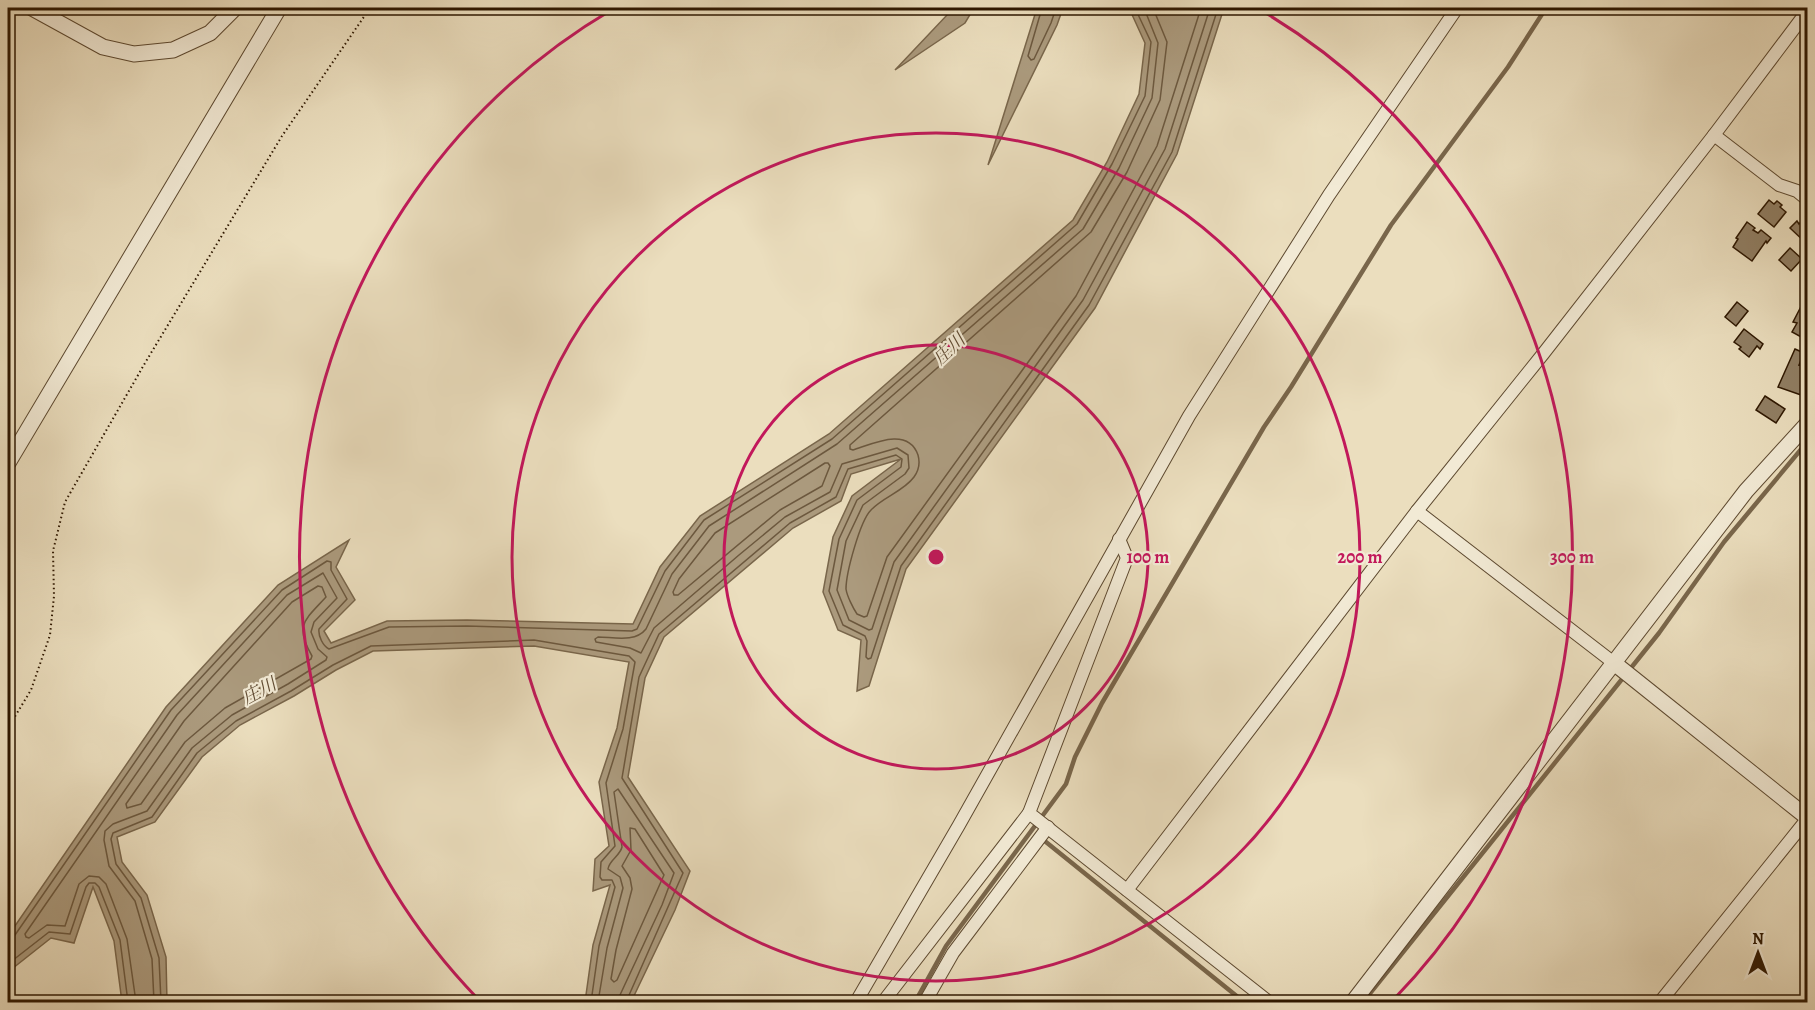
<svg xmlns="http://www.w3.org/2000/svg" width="1815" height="1010" viewBox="0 0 1815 1010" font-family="Alegreya,'Noto Serif JP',serif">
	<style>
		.water { fill: #ab9a7d; stroke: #79664b; stroke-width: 1.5 }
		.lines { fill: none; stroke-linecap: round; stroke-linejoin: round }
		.shore { stroke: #6c583e; stroke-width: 1.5 }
		.stream { stroke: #79664b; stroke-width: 4.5 }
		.building { fill: #907e63; stroke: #2e1700; stroke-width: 1.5 }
		.minor-casing { stroke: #5d4930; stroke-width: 14 }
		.tertiary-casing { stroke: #5d4930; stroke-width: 17 }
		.path { stroke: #2e1700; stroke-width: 2; stroke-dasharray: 1.5 3; stroke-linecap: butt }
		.minor { stroke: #f2ead5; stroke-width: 12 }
		.tertiary { stroke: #f2ead5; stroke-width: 15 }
		.ring { fill: none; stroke: #c2185b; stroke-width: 3 }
		.labels { text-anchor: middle; stroke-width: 4.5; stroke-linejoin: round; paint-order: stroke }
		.water-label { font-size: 18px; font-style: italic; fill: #604b32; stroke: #f2ead5 }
		.centre { fill: #c2185b; stroke: #f2ead5; stroke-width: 3 }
		.ring-label { font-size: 18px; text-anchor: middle; font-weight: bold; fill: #c2185b; stroke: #f2ead5; stroke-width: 4.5; stroke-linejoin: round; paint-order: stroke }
	</style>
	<rect width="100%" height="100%" fill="#ebdebe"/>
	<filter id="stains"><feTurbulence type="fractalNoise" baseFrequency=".00333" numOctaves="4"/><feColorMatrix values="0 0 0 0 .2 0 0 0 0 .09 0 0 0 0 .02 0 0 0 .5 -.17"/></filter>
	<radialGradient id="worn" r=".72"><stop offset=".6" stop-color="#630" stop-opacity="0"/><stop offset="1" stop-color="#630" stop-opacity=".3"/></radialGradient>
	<g class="water">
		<polygon points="949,8 974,8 965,23 895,70 948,14"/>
		<polygon points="1037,8 1063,8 1057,25 988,165"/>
		<polygon points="1129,8 1224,8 1177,154 1095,308 906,569 869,686 857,691 861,640 838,630 823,592 833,537 852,496 901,459 851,474 841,501 793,528 664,637 645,678 628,777 690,871 675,910 631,1002 585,1002 593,945 610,885 593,891 595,859 609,846 599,782 617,728 629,662 534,646 373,651 336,670 294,696 240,725 202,757 155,822 117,837 122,862 147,895 166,957 167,1002 122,1002 114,941 93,887 74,943 51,938 8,972 8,936 166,707 278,585 349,540 336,567 355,600 324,631 331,643 387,621 467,620 633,624 660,567 700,516 829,434 1073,220 1107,162 1139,94 1145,43"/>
	</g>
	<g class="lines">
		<g class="shore">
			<polyline points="1042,8 1028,56 1031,60 1034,59 1051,23 1056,8"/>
			<path d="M1144,8L1158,43L1152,98L1119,168L1083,229L837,444L709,526L672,574L646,629C635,643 613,637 598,637L595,639L596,642L630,648L641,653L654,628L739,555L785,517L830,492L842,464L897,448L908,455L909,468L905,474L863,505L846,541L837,590L849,620L869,630L872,629L894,562L1083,300L1165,149L1210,8"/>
			<path d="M1153,8L1167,42L1160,100L1127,172L1091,232L850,445V449L853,450C872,444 908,426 918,455C920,462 919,470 914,477C904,491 883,497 871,510C860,521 846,573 846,589C847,596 853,608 857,614L864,617L867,616L887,557L1076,296L1157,146L1201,8"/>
			<polygon points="825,463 828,463 830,466 822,486 780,510 678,595 674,595 673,592 679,579 715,533"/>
			<path d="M318,586L322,587L326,597C305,620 294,625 312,656L311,659L225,708L185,742L141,804L127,808L126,804L184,721L292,602Z"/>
			<polygon points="630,828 635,829 664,875 617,980 614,982 611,979 616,950 632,889 630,878 622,866 631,850"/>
			<path d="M8,938L15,935L171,710L282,590L327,561L331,562V570L347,599L319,629C318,636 323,646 329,649L389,627L467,626L632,631L637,629L665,571L704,520L832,439L1077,224L1112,164L1145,96L1151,42L1135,8"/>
			<polyline points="8,964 49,932 70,934 86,887 89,883 95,883 99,887 120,940 128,1002"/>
			<polyline points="136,1002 127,939 106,884 99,877 89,876 79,884 65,926 47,925 29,938 26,937 25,934 177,715 287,595 323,573 337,598 314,622 311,632 318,649 327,657 326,660 288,684 232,715 192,748 147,811 113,824 105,831 104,840 109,866 135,901 152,959 154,1002"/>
			<polyline points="161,1002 159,958 141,898 116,864 111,839 113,833 152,817 197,753 236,721 291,691 333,665 371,646 534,640 629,656 635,662 623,729 606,783 615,846 601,862 600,877 602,880 612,880 615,887 599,946 591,1002"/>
			<path d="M598,1002L607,948L623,888L620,877L608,869C609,860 620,856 622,847L614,792L618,789L674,873L662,905L620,995L619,1002"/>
			<polyline points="626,1002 683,873 622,778 639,677 659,634 790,523 836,497 848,469 896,455 902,459 901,467 857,500 839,539 829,591 843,625 865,636 867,641 866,657 868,659 871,658 901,566 1089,305 1172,152 1218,8"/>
		</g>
		<g class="stream">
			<polyline points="1041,838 1244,1002"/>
			<polyline points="915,1002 946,946 1066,784 1075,757 1102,703 1264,427 1291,387 1391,225 1508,67 1546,8"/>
			<polyline points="1363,1002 1659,633 1724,542 1808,441"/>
		</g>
	</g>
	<g class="building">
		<polygon points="1769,200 1774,204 1777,201 1782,205 1780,207 1786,212 1774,227 1758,214"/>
		<polygon points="1808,215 1808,241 1806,243 1790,228 1797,221 1799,224"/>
		<polygon points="1747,222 1755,228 1753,230 1758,233 1761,230 1771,238 1767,243 1766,241 1752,261 1733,247 1738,239 1736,238"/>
		<polygon points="1790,248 1802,259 1791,271 1779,260"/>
		<polygon points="1807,295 1808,333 1806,332 1803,338 1792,332 1797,323 1793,322"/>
		<polygon points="1737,302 1748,311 1736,326 1725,317"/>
		<polygon points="1744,329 1763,344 1760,349 1757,346 1749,357 1739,349 1741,347 1734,342"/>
		<polygon points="1795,349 1804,353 1799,365 1808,366 1808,388 1804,396 1778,387"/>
		<polygon points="1765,396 1785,409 1776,423 1756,410"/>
	</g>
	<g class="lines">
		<defs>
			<g id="minor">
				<polyline points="1714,135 1779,185 1797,191 1808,200"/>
				<polyline points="1417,511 1614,663"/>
				<polyline points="1119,539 1127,558 1029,813 1269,1002"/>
				<polyline points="1127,890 1417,511 1543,354 1714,135 1808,10"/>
				<polyline points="856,1002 959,825 1189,416 1329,195 1457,8"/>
				<polyline points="883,1002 1029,813"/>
				<polyline points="925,1002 953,953 1048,827"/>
				<polyline points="1660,1002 1808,818"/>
			</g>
			<g id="tertiary">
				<polyline points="32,8 103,47 134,54 173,50 210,33 235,8"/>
				<polyline points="8,463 279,8"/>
				<polyline points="1614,663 1808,818"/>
				<polyline points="1353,1002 1746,491 1808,423"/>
			</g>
		</defs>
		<use href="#minor" class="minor-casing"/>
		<use href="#tertiary" class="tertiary-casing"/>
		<polyline class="path" points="8,728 31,690 50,635 54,596 53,551 65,502 145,363 282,136 370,8"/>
		<use href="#minor" class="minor"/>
		<use href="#tertiary" class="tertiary"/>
	</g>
	<g class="ring">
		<circle cx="936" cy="557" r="212"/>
		<circle cx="936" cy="557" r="424"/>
		<path d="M478 999A636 636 0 0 1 613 9M1259 9A636 636 0 0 1 1394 999"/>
	</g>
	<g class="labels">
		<g class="water-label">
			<text transform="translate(949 349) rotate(-43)" y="6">庄川</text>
			<text transform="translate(259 691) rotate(-28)" y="6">庄川</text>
		</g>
	</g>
	<circle cx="936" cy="557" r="9" class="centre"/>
	<g class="ring-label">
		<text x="1148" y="563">100 m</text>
		<text x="1360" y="563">200 m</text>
		<text x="1572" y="563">300 m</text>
	</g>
	<rect width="1815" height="1010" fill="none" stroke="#ebdebe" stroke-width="30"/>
	<rect x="9" y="9" width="1797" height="992" fill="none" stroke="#2e1700" stroke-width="3"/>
	<rect x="15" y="15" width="1785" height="980" fill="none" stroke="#2e1700" stroke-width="1.5"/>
	<g transform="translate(1758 953)" stroke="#f2ead5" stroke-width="4.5" paint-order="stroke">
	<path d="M0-4.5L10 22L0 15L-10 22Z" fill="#2e1700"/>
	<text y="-9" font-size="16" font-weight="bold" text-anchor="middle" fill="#2e1700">N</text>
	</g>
	<rect width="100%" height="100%" filter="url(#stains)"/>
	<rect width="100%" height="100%" fill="url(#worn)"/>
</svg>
